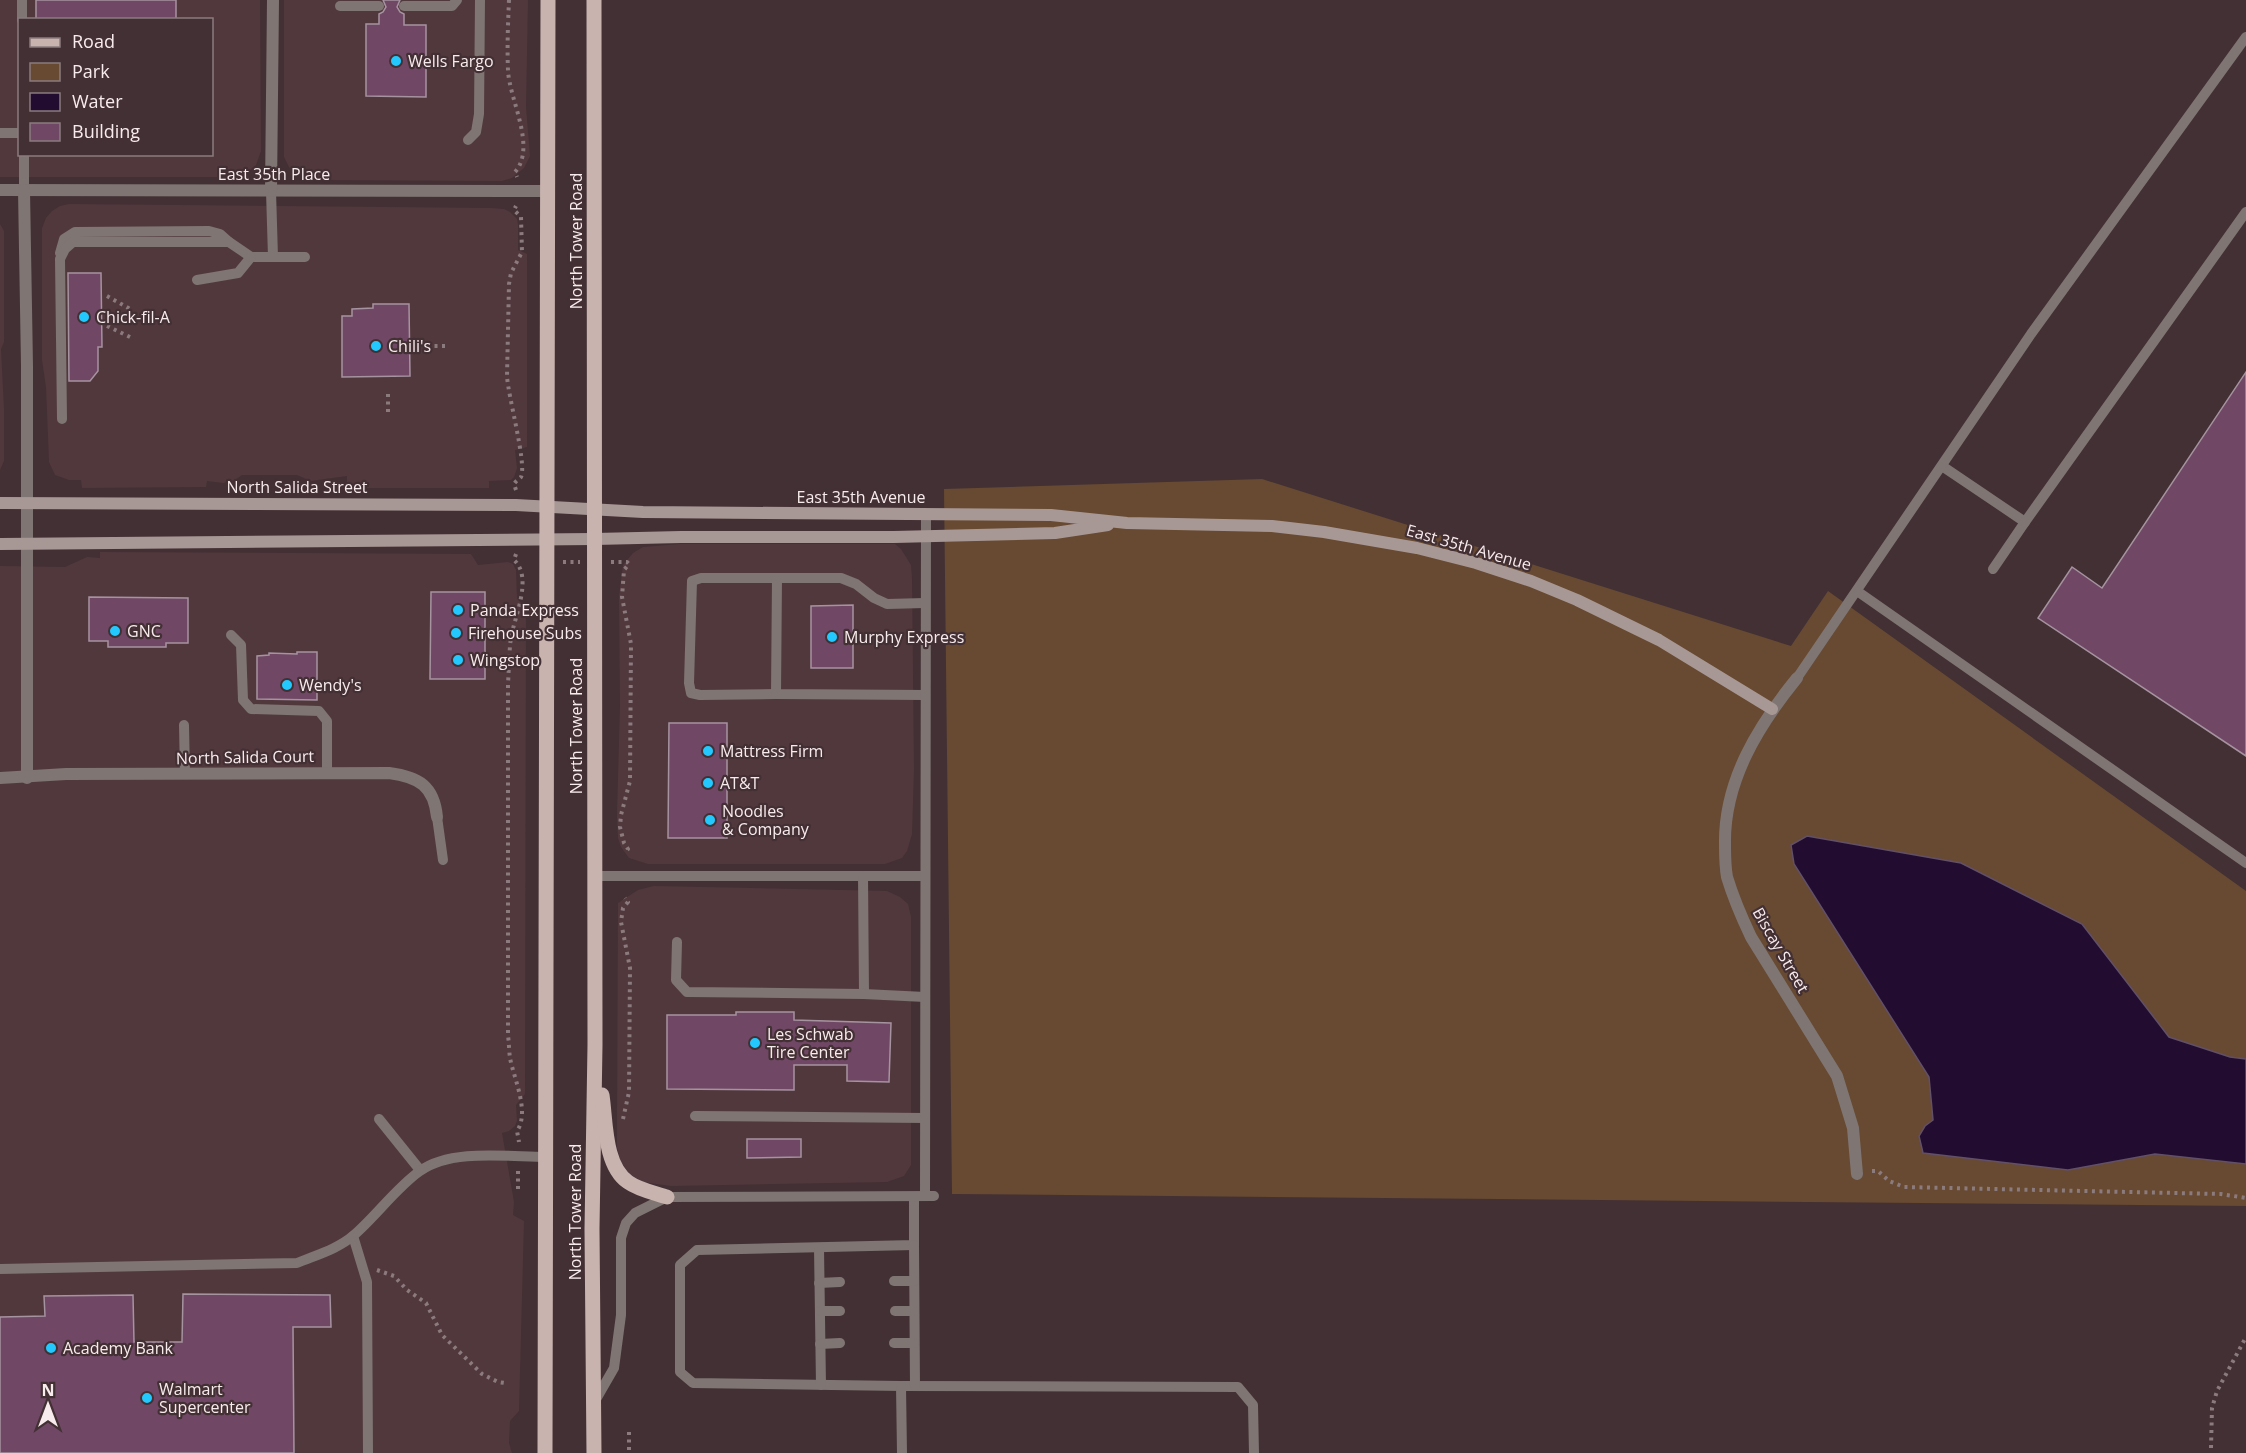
<svg xmlns="http://www.w3.org/2000/svg" width="2246" height="1453" viewBox="0 0 2246 1453" font-family="'Open Sans',sans-serif">
	<style>
		.built { fill: #51383d; fill-rule: evenodd }
		.green { fill: #674a31 }
		.water { fill: #220d30; stroke: #625069; stroke-width: 1.5 }
		.building { fill: #704865; stroke: #a693a0; stroke-width: 1.5 }
		.lines { fill: none; stroke-linecap: round; stroke-linejoin: round }
		.path { stroke: #8b7a7e; stroke-width: 4; stroke-dasharray: 3 4.5; stroke-linecap: butt }
		.lane { stroke: #7f7573; stroke-width: 10 }
		.street { stroke: #7f7573; stroke-width: 12 }
		.secondary { stroke: #a89895; stroke-width: 12 }
		.primary { stroke: #c8b3af; stroke-width: 15 }
		.poi-dot { fill: #23c9fe; stroke: #433034; stroke-width: 2 }
		.labels { text-anchor: middle; stroke-width: 4.5; stroke-linejoin: round; paint-order: stroke }
		.poi-label { font-size: 16px; fill: #f8ebed; stroke: #433034; text-anchor: start }
		.street-label { font-size: 16px; fill: #f8ebed; stroke: #433034 }
	</style>
	<rect width="100%" height="100%" fill="#433034"/>
	<g class="built">
		<path d="M0,0H260L261,151L256,165L248,172L235,177H0ZM20,20H212V154H20Z"/>
		<polygon points="284,0 528,0 526,107 530,156 524,168 512,178 502,181 316,180 304,179 296,174 289,167 284,157"/>
		<polygon points="69,204 491,208 504,209 510,212 517,219 518,225 518,250 527,254 527,447 515,450 517,468 514,477 511,480 489,481 489,488 347,488 347,476 311,481 297,475 242,475 235,480 223,483 207,481 206,487 82,488 81,480 69,480 55,475 49,462 46,387 42,360 42,228 46,218 52,211 60,206"/>
		<polygon points="0,224 4,231 4,342 1,349 4,409 4,461 0,470"/>
		<polygon points="680,544 895,544 901,549 911,565 912,578 914,769 912,834 907,851 902,858 885,864 648,864 629,858 621,847 618,838 617,815 620,705 619,596 623,565 633,553 643,547"/>
		<polygon points="100,552 471,554 478,565 508,562 513,564 516,570 517,599 526,607 525,1094 516,1105 517,1121 515,1126 509,1131 502,1133 514,1202 513,1215 524,1221 519,1411 510,1421 509,1443 512,1453 0,1453 0,566 65,567 87,557 100,558"/>
		<polygon points="654,886 887,891 900,897 908,904 911,917 911,1165 904,1176 887,1182 671,1186 643,1182 629,1174 620,1160 617,1147 618,903 638,890"/>
	</g>
	<polygon class="green" points="1262,479 1791,646 1828,591 2246,891 2246,1206 952,1194 944,489"/>
	<polygon class="water" points="1807,836 1961,863 2082,924 2169,1037 2230,1057 2246,1059 2246,1164 2155,1154 2068,1170 1923,1153 1919,1136 1925,1126 1933,1120 1929,1077 1794,864 1791,845"/>
	<g class="building">
		<rect x="36" y="0" width="140" height="20"/>
		<polygon points="383,0 400,0 397,7 400,12 404,14 404,25 426,25 426,97 366,96 366,24 379,24 379,14 383,12 386,7"/>
		<polygon points="68,273 101,273 102,347 98,347 98,371 90,381 69,381"/>
		<polygon points="373,304 409,304 410,376 342,377 342,316 352,316 352,309 373,308"/>
		<polygon points="2246,372 2246,756 2038,618 2072,567 2102,588"/>
		<polygon points="431,592 485,592 485,679 430,679"/>
		<polygon points="89,597 188,598 188,643 166,643 166,647 108,647 108,641 89,641"/>
		<polygon points="853,605 853,668 811,668 811,606"/>
		<polygon points="297,652 317,652 317,700 257,699 257,656 269,655 269,653 297,654"/>
		<polygon points="669,723 727,723 727,838 668,838"/>
		<polygon points="736,1012 794,1012 794,1020 891,1023 889,1082 847,1081 847,1065 794,1065 794,1090 667,1089 667,1015 736,1015"/>
		<polygon points="747,1139 801,1139 801,1157 747,1158"/>
		<polygon points="183,1294 330,1295 331,1327 293,1327 294,1453 0,1453 0,1317 45,1316 44,1296 133,1295 134,1342 182,1342"/>
	</g>
	<g class="lines">
		<g class="path">
			<path d="M509,0C508,23 507,47 508,70C509,99 537,147 515,172L517,177"/>
			<polyline points="107,296 130,309"/>
			<polyline points="107,326 130,337"/>
			<polyline points="427,346 446,346"/>
			<polyline points="388,412 388,394"/>
			<path d="M516,490L514,484C516,481 519,479 521,477C527,464 508,396 507,376L509,284L511,273L522,252L521,217L514,210L516,206"/>
			<path d="M516,554L514,560C533,577 515,616 511,637C509,652 509,668 508,684V1035C509,1043 509,1051 510,1058C514,1079 530,1112 517,1131L519,1142"/>
			<polyline points="563,562 580,562"/>
			<polyline points="611,562 627,562 629,564 624,570 622,597 631,644 630,781 621,815 620,827 624,843 628,849 625,852"/>
			<polyline points="623,1119 629,1092 630,968 621,922 623,908 628,902 625,898"/>
			<polyline points="1872,1171 1878,1171 1889,1181 1904,1187 2221,1194 2246,1198"/>
			<polyline points="518,1189 518,1170"/>
			<polyline points="377,1270 394,1276 407,1290 426,1303 442,1335 482,1374 498,1382 505,1383"/>
			<polyline points="629,1432 629,1453"/>
			<polyline points="2211,1448 2212,1408 2217,1391 2246,1337"/>
		</g>
		<g class="lane">
			<polyline points="22,0 22,20"/>
			<polyline points="340,6 379,6"/>
			<polyline points="404,6 452,6 457,0"/>
			<polyline points="0,133 20,133"/>
			<polyline points="468,140 476,132 479,114 480,0"/>
			<polyline points="24,154 24,190"/>
			<polyline points="271,191 273,257"/>
			<polyline points="60,253 64,239 75,232 209,231 220,234 229,242"/>
			<polyline points="197,280 238,273 251,257 305,257"/>
			<polyline points="62,419 60,259 65,249 73,242 229,242 251,257"/>
			<polyline points="1942,466 2025,522"/>
			<polyline points="1993,569 2025,522 2246,212"/>
			<polyline points="1857,591 2246,863"/>
			<polyline points="231,635 241,645 243,700 251,709 319,711 327,721 327,773"/>
			<polyline points="1797,678 2031,334 2246,37"/>
			<polyline points="776,694 700,695 691,693 689,683 692,581 701,578 777,578"/>
			<polyline points="925,695 776,694 777,578 841,578 856,584 874,598 887,604 925,603"/>
			<polyline points="184,725 185,774"/>
			<polyline points="437,817 443,860"/>
			<polyline points="593,876 924,876"/>
			<polyline points="863,876 864,994"/>
			<polyline points="677,942 676,980 687,992 864,994 925,997"/>
			<polyline points="695,1116 925,1118"/>
			<polyline points="379,1119 420,1170"/>
			<polyline points="925,1196 926,514"/>
			<polyline points="914,1197 914,1245 697,1250 680,1265 680,1372 693,1383 901,1386 1238,1387 1253,1405 1254,1453"/>
			<polyline points="353,1236 367,1282 368,1453"/>
			<polyline points="914,1245 915,1386"/>
			<polyline points="819,1248 821,1385"/>
			<path d="M0,1269L297,1263C316,1255 338,1249 354,1235C376,1216 397,1187 420,1171C451,1148 510,1157 546,1157"/>
			<polyline points="894,1281 914,1281"/>
			<polyline points="819,1283 840,1282"/>
			<polyline points="820,1311 840,1311"/>
			<polyline points="895,1311 914,1311"/>
			<polyline points="894,1343 914,1343"/>
			<polyline points="820,1344 840,1343"/>
			<polyline points="901,1386 902,1453"/>
			<polyline points="595,1401 614,1368 621,1315 621,1238 626,1223 635,1213 667,1197 934,1196"/>
		</g>
		<g class="street">
			<polyline points="0,190 548,191"/>
			<polyline points="24,190 27,366 27,778"/>
			<polyline points="271,191 273,0"/>
			<path d="M1797,678C1758,726 1724,781 1725,844C1725,855 1725,866 1727,877C1733,897 1742,918 1751,937L1837,1076L1853,1128L1857,1174"/>
			<path d="M0,778L66,774L389,773C419,777 434,786 437,817"/>
		</g>
		<g class="secondary">
			<polyline points="0,503 516,505 643,512 1051,515 1127,523 1272,526 1324,532 1417,548 1476,563 1531,581 1577,600 1659,640 1772,709"/>
			<polyline points="0,544 595,539 681,537 894,537 1055,533 1108,525"/>
		</g>
		<g class="primary">
			<polyline points="594,0 595,1045 592,1229 594,1453"/>
			<path d="M602,1095C606,1122 604,1165 628,1182C639,1190 655,1193 667,1197"/>
			<polyline points="545,1453 548,0"/>
		</g>
	</g>
	<g class="poi-dot">
		<circle cx="396" cy="61" r="6"/>
		<circle cx="84" cy="317" r="6"/>
		<circle cx="376" cy="346" r="6"/>
		<circle cx="458" cy="610" r="6"/>
		<circle cx="115" cy="631" r="6"/>
		<circle cx="456" cy="633" r="6"/>
		<circle cx="832" cy="637" r="6"/>
		<circle cx="458" cy="660" r="6"/>
		<circle cx="287" cy="685" r="6"/>
		<circle cx="708" cy="751" r="6"/>
		<circle cx="708" cy="783" r="6"/>
		<circle cx="710" cy="820" r="6"/>
		<circle cx="755" cy="1043" r="6"/>
		<circle cx="51" cy="1348" r="6"/>
		<circle cx="147" cy="1398" r="6"/>
	</g>
	<g class="labels">
		<g class="poi-label">
			<text x="408" y="67">Wells Fargo</text>
			<text x="96" y="323">Chick-fil-A</text>
			<text x="388" y="352">Chili's</text>
			<text x="470" y="616">Panda Express</text>
			<text x="127" y="637">GNC</text>
			<text x="468" y="639">Firehouse Subs</text>
			<text x="844" y="643">Murphy Express</text>
			<text x="470" y="666">Wingstop</text>
			<text x="299" y="691">Wendy's</text>
			<text x="720" y="757">Mattress Firm</text>
			<text x="720" y="789">AT&amp;T</text>
			<text x="722" y="817">Noodles<tspan x="722" dy="18">&amp; Company</tspan></text>
			<text x="767" y="1040">Les Schwab<tspan x="767" dy="18">Tire Center</tspan></text>
			<text x="63" y="1354">Academy Bank</text>
			<text x="159" y="1395">Walmart<tspan x="159" dy="18">Supercenter</tspan></text>
		</g>
		<g class="street-label">
			<text x="274" y="180">East 35th Place</text>
			<text transform="translate(576 241) rotate(-90)" y="6">North Tower Road</text>
			<text x="297" y="493">North Salida Street</text>
			<text x="861" y="503">East 35th Avenue</text>
			<text transform="translate(1469 547) rotate(16)" y="6">East 35th Avenue</text>
			<text transform="translate(576 726) rotate(-90)" y="6">North Tower Road</text>
			<text transform="translate(245 757) rotate(-1)" y="6">North Salida Court</text>
			<text transform="translate(1781 950) rotate(60)" y="6">Biscay Street</text>
			<text transform="translate(575 1212) rotate(-90)" y="6">North Tower Road</text>
		</g>
	</g>
	<rect x="18" y="18" width="195" height="138" fill="#433034" stroke="#8b7b7e" stroke-width="1.5"/>
	<rect x="30" y="38" width="30" height="9" fill="#c8b3af" stroke="#8b7b7e" stroke-width="1.5"/>
	<text x="72" y="48" font-size="18" fill="#f8ebed">Road</text>
	<rect x="30" y="63" width="30" height="18" fill="#674a31" stroke="#8b7b7e" stroke-width="1.5"/>
	<text x="72" y="78" font-size="18" fill="#f8ebed">Park</text>
	<rect x="30" y="93" width="30" height="18" fill="#220d30" stroke="#8b7b7e" stroke-width="1.5"/>
	<text x="72" y="108" font-size="18" fill="#f8ebed">Water</text>
	<rect x="30" y="123" width="30" height="18" fill="#704865" stroke="#8b7b7e" stroke-width="1.5"/>
	<text x="72" y="138" font-size="18" fill="#f8ebed">Building</text>
	<g transform="translate(48 1405)" stroke="#433034" stroke-width="4.5" paint-order="stroke">
	<path d="M0-4.5L10 22L0 15L-10 22Z" fill="#f8ebed"/>
	<text y="-9" font-size="16" font-weight="bold" text-anchor="middle" fill="#f8ebed">N</text>
	</g>
</svg>
